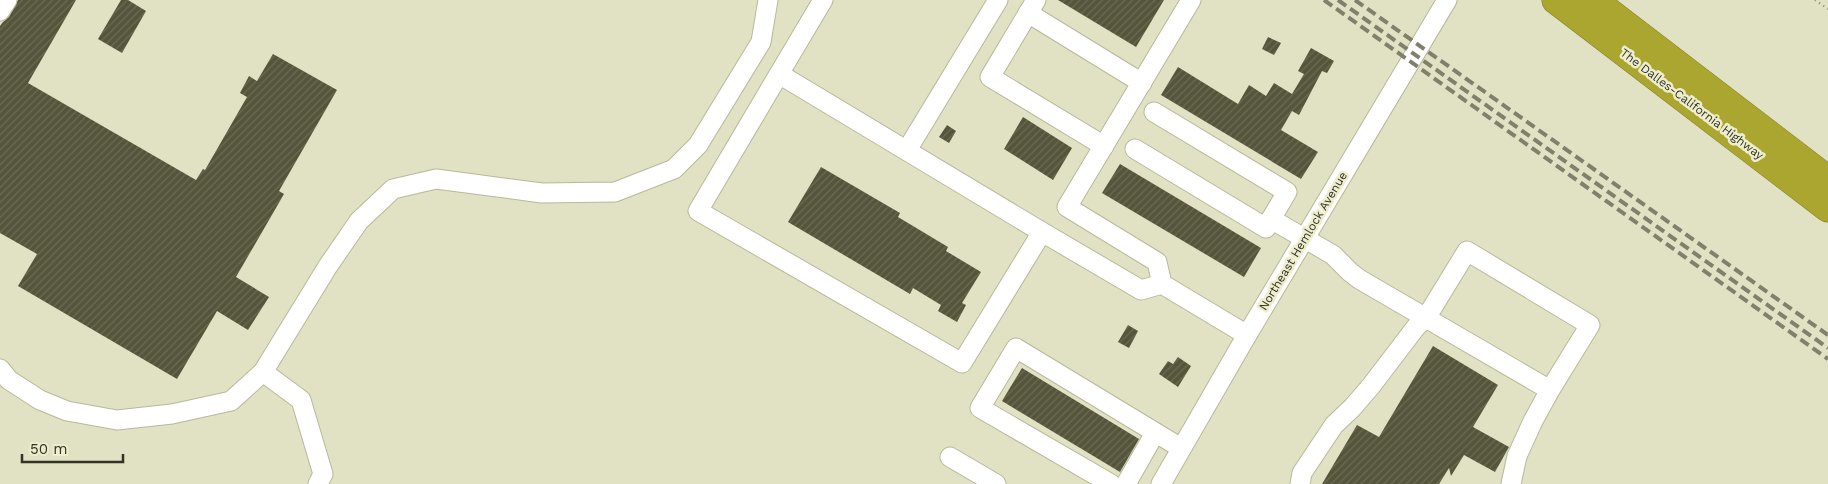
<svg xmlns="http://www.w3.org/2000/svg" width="1828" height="484" viewBox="0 0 1828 484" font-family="'Work Sans',sans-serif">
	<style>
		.building { fill: url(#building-hatch) }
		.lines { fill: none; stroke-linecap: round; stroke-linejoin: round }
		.minor-casing { stroke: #b8b89b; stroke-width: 21 }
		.highway-casing { stroke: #817d2c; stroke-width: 29 }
		.path { stroke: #8d8d77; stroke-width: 2.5; stroke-dasharray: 1 4; stroke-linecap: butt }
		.minor { stroke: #fff; stroke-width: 19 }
		.highway { stroke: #aba630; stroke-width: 28 }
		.rail { stroke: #80806c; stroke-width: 4; stroke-dasharray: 10 5; stroke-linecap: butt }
		.labels { text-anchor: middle; stroke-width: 5; stroke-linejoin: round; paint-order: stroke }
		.street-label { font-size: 12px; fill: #323226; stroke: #eeeecf }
	</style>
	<defs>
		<pattern id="building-hatch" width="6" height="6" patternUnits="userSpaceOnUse" patternTransform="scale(1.25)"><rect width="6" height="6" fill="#55553b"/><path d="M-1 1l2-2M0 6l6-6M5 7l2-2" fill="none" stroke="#6b6b55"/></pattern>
	</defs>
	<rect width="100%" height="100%" fill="#e1e1c3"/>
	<g class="building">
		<polygon points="18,0 76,0 28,83 196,180 203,169 205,170 247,97 240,93 249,76 257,81 273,54 337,90 279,191 284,194 236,277 269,297 248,330 217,311 177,379 18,286 37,254 0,233 0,26 3,22 9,17"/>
		<polygon points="121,0 128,0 146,11 122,53 98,39"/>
		<polygon points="1058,0 1164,0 1136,47"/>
		<polygon points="1268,37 1281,43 1274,55 1262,49"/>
		<polygon points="1311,48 1334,61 1327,73 1322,71 1299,115 1292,111 1281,130 1318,152 1301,179 1161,95 1178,67 1238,104 1249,85 1266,96 1274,83 1292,94 1304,74 1298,71"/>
		<polygon points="1023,117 1072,148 1053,180 1004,149"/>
		<polygon points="947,125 956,131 949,143 939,137"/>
		<polygon points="1120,164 1261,248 1244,277 1102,193"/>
		<polygon points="821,167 900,213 898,217 948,247 946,251 981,272 962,303 966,305 957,322 938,311 941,305 913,288 910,294 788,222"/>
		<polygon points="1128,325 1138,331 1129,348 1118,342"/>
		<polygon points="1433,346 1498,385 1473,427 1509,447 1495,472 1464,455 1451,476 1449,468 1439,484 1322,484 1357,425 1379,437"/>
		<polygon points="1178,357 1191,366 1178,387 1159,374 1168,361 1173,364"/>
		<polygon points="1022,368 1139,439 1120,472 1002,401"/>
	</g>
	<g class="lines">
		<defs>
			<g id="minor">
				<polyline points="1036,0 990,77 1104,146"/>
				<polyline points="0,11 7,0"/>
				<polyline points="1028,13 1142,83"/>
				<polyline points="779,74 823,0"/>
				<polyline points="1154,112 1287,192 1271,219"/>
				<polyline points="1135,149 1266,228 1271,219 1333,255 1350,272 1359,279 1426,318 1416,327 1371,386 1352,408 1334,425 1302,473 1300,484"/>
				<polyline points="907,150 998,0"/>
				<polyline points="1042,232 779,74 698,211 962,363 1042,232 1141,290 1162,284 1247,335"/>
				<polyline points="1162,284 1157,262 1067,207 1191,0"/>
				<polyline points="0,369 9,380 40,400 67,411 117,420 172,414 231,401 263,372 328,266 359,221 393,189 436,179 542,193 615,192 674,169 698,145 761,42 768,0"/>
				<polyline points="263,372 301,400 323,474 318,484"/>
				<polyline points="950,457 996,484"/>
				<polyline points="1111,484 980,408 1016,348 1181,448"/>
				<polyline points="1126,484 1155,433"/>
				<polyline points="1161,484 1247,335 1447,0"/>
				<polyline points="1511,484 1517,456 1533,421 1550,390 1426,318 1467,251 1590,325 1550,390"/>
			</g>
			<g id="highway">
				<polyline points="1556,0 1828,208"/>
				<polyline points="1593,0 1828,180"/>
			</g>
		</defs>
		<use href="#minor" class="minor-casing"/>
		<use href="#highway" class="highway-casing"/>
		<polyline class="path" points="1815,0 1828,9"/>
		<use href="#minor" class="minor"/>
		<use href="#highway" class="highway"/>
		<g class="rail">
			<polyline points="1324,0 1828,359"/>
			<polyline points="1338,0 1828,348"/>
			<polyline points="1355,0 1828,335"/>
		</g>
	</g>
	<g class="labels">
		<g class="street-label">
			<text transform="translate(1692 104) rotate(37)" y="4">The Dalles-California Highway</text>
			<text transform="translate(1303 241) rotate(-59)" y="4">Northeast Hemlock Avenue</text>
		</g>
	</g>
	<path d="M22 454v8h101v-8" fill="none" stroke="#323226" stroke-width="2.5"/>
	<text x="30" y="454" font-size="15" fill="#323226" stroke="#eeeecf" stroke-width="4" paint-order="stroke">50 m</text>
</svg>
